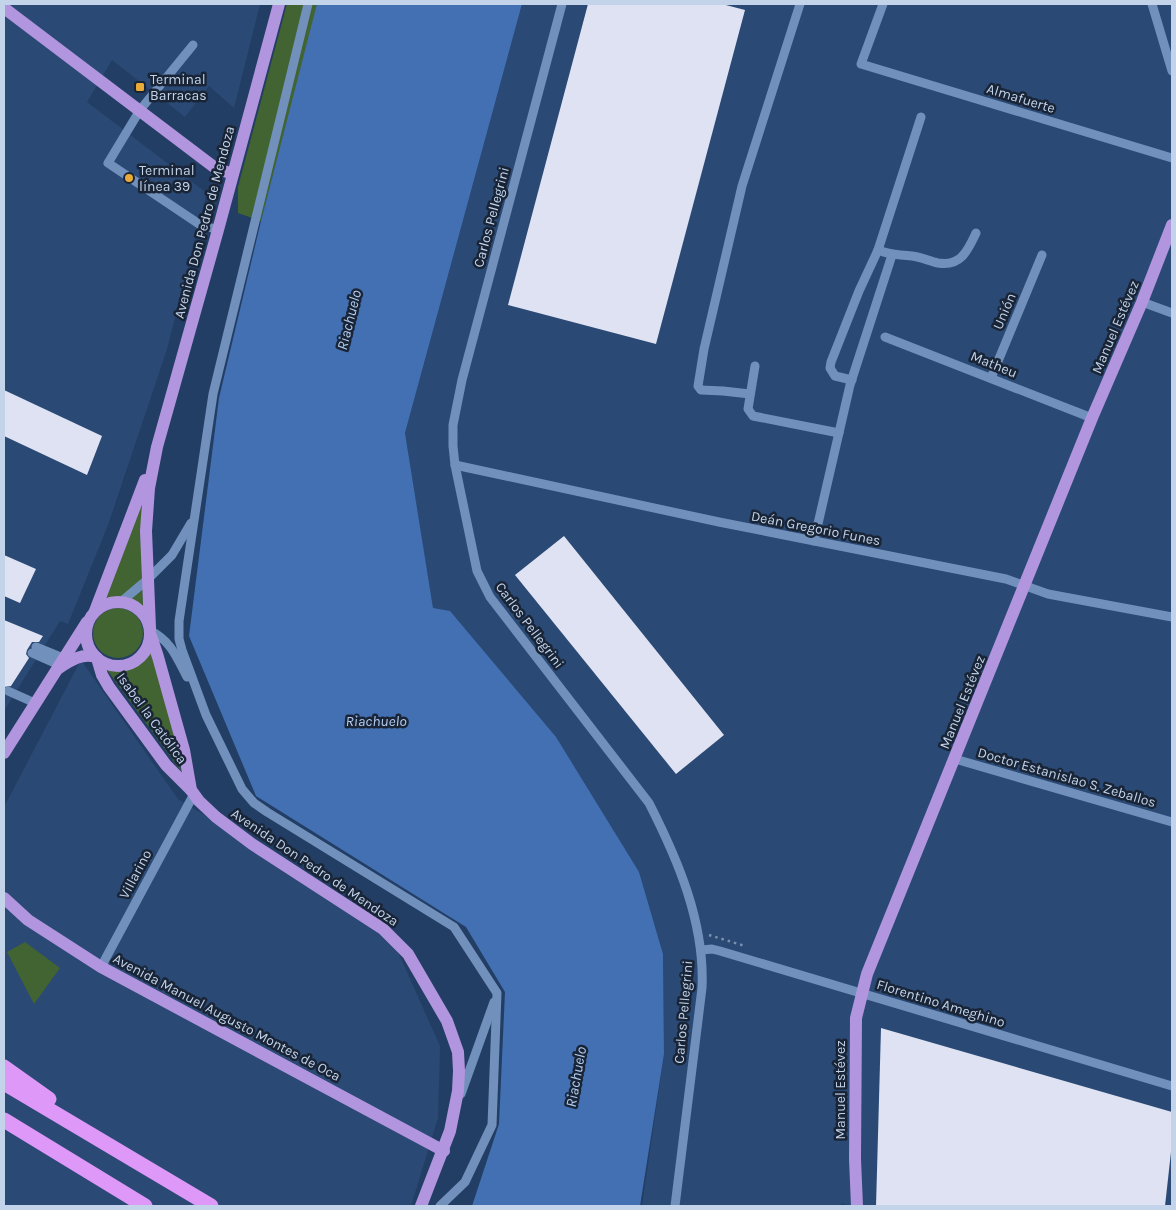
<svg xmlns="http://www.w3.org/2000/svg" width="1176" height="1210" viewBox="0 0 1176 1210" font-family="Karla,sans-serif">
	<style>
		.built { fill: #2a4974 }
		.green { fill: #416432 }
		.water { fill: #4270b2 }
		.building { fill: #dee2f2 }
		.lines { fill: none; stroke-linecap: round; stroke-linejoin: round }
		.path { stroke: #7a90ad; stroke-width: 2.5; stroke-dasharray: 2.5 4; stroke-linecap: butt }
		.minor { stroke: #7190bb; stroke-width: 9 }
		.major { stroke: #b295df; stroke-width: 12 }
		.highway { stroke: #de98f7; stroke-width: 15 }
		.poi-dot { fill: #eaaa39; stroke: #192536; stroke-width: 2 }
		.labels { text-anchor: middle; stroke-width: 5; stroke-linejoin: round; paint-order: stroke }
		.poi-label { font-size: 14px; fill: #c2d3ea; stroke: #192536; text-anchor: start }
		.street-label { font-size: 14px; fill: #c2d3ea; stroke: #192536 }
		.water-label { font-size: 15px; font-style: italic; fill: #b2ccf0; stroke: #192536 }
	</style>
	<rect width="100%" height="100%" fill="#233e64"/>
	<g class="built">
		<polygon points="4,4 260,4 234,108 209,86 185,117 112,60 87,102 204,191 206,196 167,349 108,525 68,624 60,621 4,711"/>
		<polygon points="522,4 1172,4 1172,1206 851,1206 841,1203 841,1206 642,1206 664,1054 663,954 639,872 433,609 405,433"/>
		<polygon points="81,660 178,799 386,925 440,1046 438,1118 411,1206 4,1206 4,807"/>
	</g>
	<g class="green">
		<polygon points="287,4 318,4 261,221 238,213 238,187"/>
		<polygon points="141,499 143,608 123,596 103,601"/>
		<circle cx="118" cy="633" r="25"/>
		<path d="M150,650L168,709L181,771L105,667C129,672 135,670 150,650Z"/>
		<polygon points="25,942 60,968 34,1004 7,952"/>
	</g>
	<polygon class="water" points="317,4 522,4 405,433 433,608 450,611 556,737 639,872 663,954 664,1054 640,1206 472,1206 499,1124 505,992 466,927 256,796 189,636 219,398 261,221"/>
	<g class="building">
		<polygon points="588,4 722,4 745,10 656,344 508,305"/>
		<polygon points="4,390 102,436 87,475 4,436"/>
		<polygon points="564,536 724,735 676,774 515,575"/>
		<polygon points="4,555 36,569 20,603 4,596"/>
		<polygon points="4,620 43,636 39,642 32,642 27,650 26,654 29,658 11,686 4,687"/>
		<polygon points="881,1028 1172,1112 1172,1143 1165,1206 876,1206"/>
	</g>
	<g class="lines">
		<polyline class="path" points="709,935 745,946"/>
		<g class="minor">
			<polyline points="308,4 213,394 179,621 179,639 182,650 206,715 242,789 254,803 267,812 454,927 497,993 492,1125 465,1182 440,1206"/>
			<path d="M562,4L462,380L453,425V446L455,465L477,571L490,597L649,803C678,860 705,923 702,988L675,1206"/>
			<polyline points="883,4 861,64 1172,158"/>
			<polyline points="1152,4 1172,71"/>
			<polyline points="193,45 140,110 108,163 199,224 218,230"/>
			<path d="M878,250C893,256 897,254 912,256C921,257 929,261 938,263C961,267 968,250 976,233"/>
			<polyline points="1142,302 1172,313"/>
			<polyline points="885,337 1092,418"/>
			<polyline points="755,366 748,409 753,416 839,433"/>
			<polyline points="991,378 1042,255"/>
			<polyline points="852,380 835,376 830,368 831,362 859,291 878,250 921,117"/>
			<polyline points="750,394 723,391 701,390 698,386 704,349 742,186 800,4"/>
			<polyline points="455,465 719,522 1006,579 1048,594 1172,617"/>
			<polyline points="814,541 850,385 892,255"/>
			<polyline points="122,601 147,580 172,555 191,523"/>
			<path d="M151,631C171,641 177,658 187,677"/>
			<polyline points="36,647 63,658"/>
			<polyline points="32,653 59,665"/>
			<polyline points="8,691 35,703"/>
			<polyline points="955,759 1172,822"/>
			<polyline points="702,950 712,949 720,951 1172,1086"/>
			<polyline points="101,967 194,794"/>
			<polyline points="461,1094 494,1002"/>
		</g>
		<g class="major">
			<polyline points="4,8 214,167 232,174"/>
			<circle cx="118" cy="634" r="32"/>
			<polyline points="95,611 145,480"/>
			<polyline points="150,628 146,531 149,488 157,447 218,230 279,4"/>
			<polyline points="151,636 158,657 184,750 191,790 199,801 216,817 252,844 383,929 408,954 447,1021 458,1052 459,1071 458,1091 450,1131 421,1206"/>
			<polyline points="97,658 102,675 109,687 166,765 191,790"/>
			<path d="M59,668C71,660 82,653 96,657"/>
			<polyline points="4,753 87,622"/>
			<polyline points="4,898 28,920 101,967 444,1151"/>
			<polyline points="857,1206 855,1159 856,1018 867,974 1092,418 1142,302 1172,225"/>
		</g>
		<g class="highway">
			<polyline points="4,1067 49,1099"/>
			<polyline points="4,1083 211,1206"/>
			<polyline points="4,1120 145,1206"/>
		</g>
	</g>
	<g class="poi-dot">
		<rect x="135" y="82" width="10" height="10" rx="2.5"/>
		<circle cx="129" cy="178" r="5"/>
	</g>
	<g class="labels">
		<g class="poi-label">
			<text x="150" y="84">Terminal<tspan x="150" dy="16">Barracas</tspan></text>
			<text x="139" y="175">Terminal<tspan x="139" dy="16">línea 39</tspan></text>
		</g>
		<g class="street-label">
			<text transform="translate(1021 98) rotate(17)" y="5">Almafuerte</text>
			<text transform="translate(491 217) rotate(-75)" y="5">Carlos Pellegrini</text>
			<text transform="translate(204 222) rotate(-75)" y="5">Avenida Don Pedro de Mendoza</text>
			<text transform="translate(1004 311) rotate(-67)" y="5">Unión</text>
			<text transform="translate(1115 327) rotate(-67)" y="5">Manuel Estévez</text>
			<text transform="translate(994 364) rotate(22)" y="5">Matheu</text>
			<text transform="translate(816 528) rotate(11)" y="5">Deán Gregorio Funes</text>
			<text transform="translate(530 625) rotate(53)" y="5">Carlos Pellegrini</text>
			<text transform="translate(962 702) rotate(-68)" y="5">Manuel Estévez</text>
			<text transform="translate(152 718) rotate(54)" y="5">Isabel la Católica</text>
			<text transform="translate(1067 777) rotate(16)" y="5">Doctor Estanislao S. Zeballos</text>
			<text transform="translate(315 867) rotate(34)" y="5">Avenida Don Pedro de Mendoza</text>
			<text transform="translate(135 874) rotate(-62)" y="5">Villarino</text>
			<text transform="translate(941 1003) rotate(17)" y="5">Florentino Ameghino</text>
			<text transform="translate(683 1012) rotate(-85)" y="5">Carlos Pellegrini</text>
			<text transform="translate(227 1017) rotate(28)" y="5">Avenida Manuel Augusto Montes de Oca</text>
			<text transform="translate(840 1090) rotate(-90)" y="5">Manuel Estévez</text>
		</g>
		<g class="water-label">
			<text transform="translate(349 320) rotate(-76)" y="5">Riachuelo</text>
			<text x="376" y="726">Riachuelo</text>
			<text transform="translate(576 1077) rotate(-80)" y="5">Riachuelo</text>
		</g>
	</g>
	<rect width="1176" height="1210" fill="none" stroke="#c2d3ea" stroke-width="10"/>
</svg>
